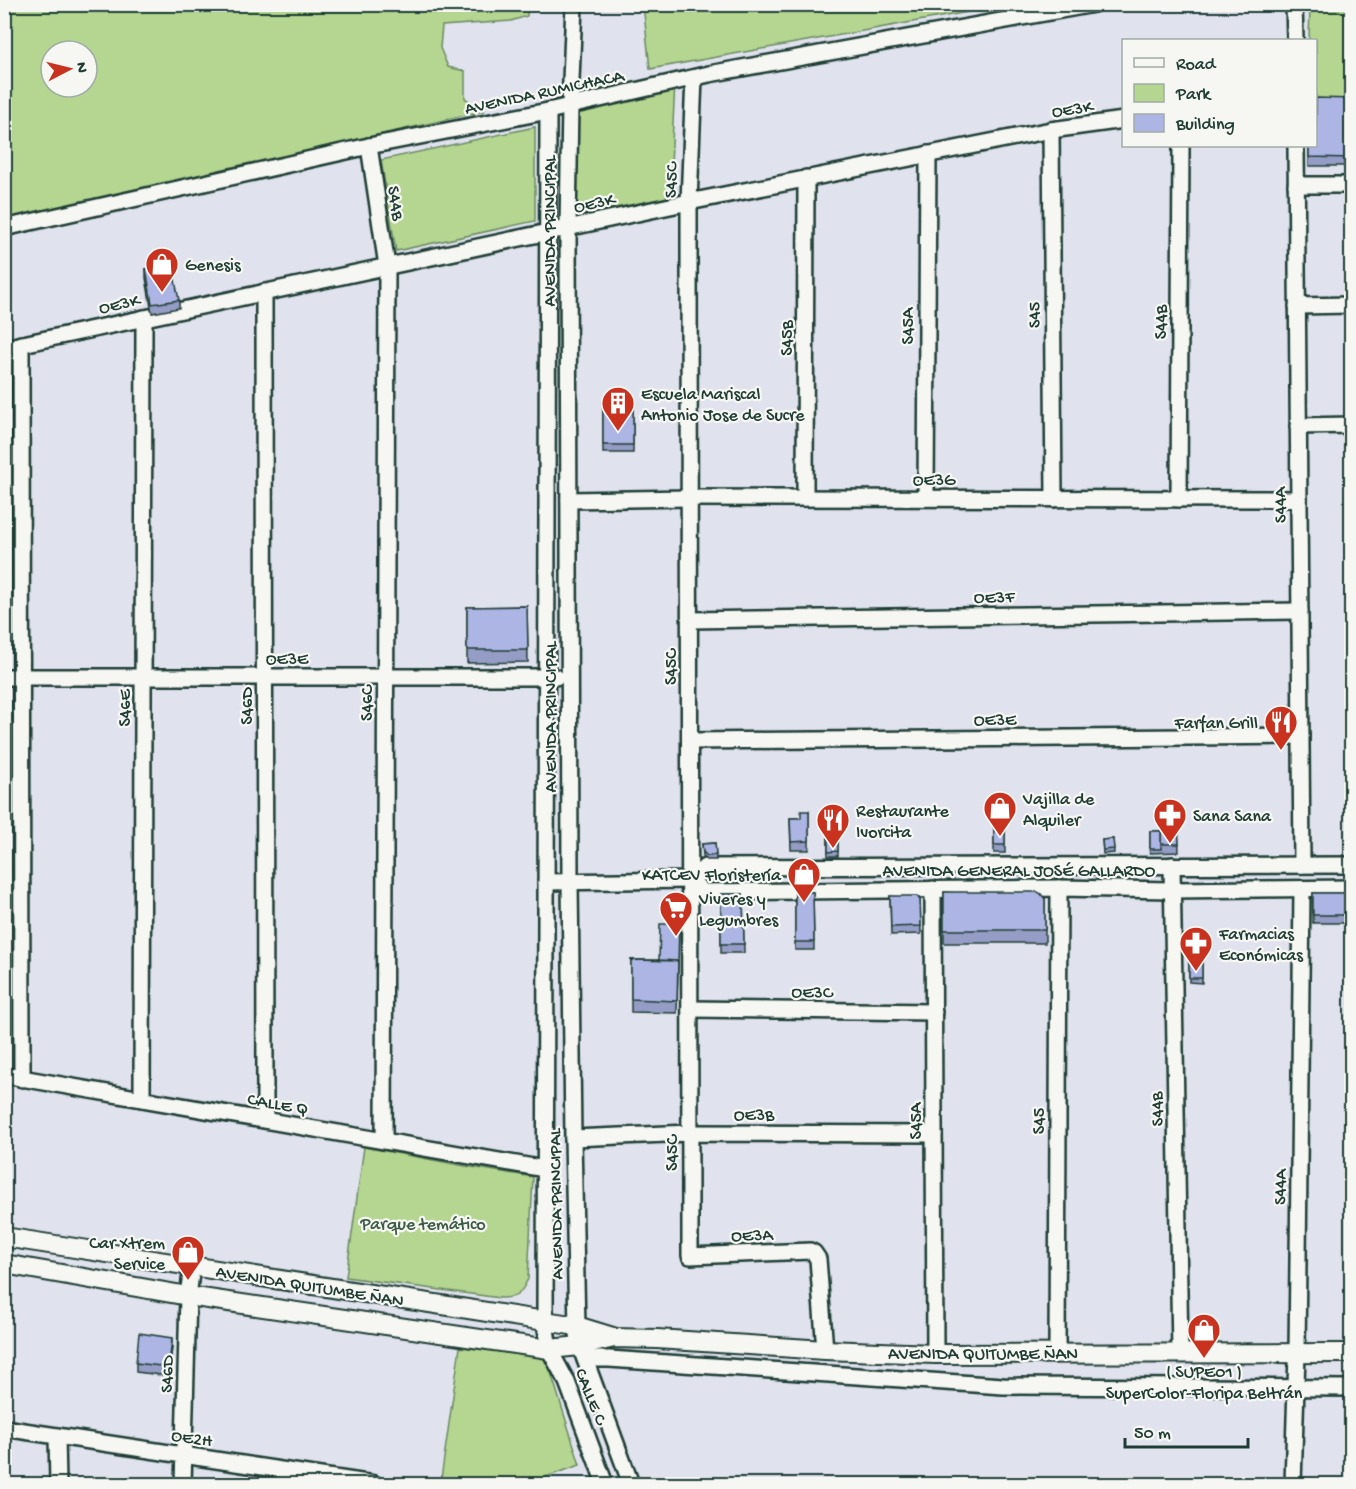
<svg xmlns="http://www.w3.org/2000/svg" width="1356" height="1489" viewBox="0 0 1356 1489" font-family="'Gochi Hand',sans-serif">
	<style>
		.green { fill: #b4d690; stroke: #6a8a62; stroke-width: 1.5; fill-rule: evenodd }
		.lines { fill: none; stroke-linecap: round; stroke-linejoin: round }
		.minor-casing { stroke: #1f3d34; stroke-width: 20 }
		.tertiary-casing { stroke: #1f3d34; stroke-width: 22 }
		.minor { stroke: #f6f6f2; stroke-width: 15 }
		.tertiary { stroke: #f6f6f2; stroke-width: 18 }
		.wall { fill: #959cc5; stroke: #1f3d34; stroke-width: 1.5 }
		.shaded-wall { fill: #797fa0; stroke: #1f3d34; stroke-width: 1.5 }
		.building { fill: #adb5e5; stroke: #1f3d34; stroke-width: 1.5 }
		.labels { text-anchor: middle; stroke-width: 4.5; stroke-linejoin: round; paint-order: stroke }
		.street-label { font-size: 18px; fill: #1f3d34; stroke: #f6f6f2 }
		.poi-label { font-size: 18px; fill: #1f3d34; stroke: #f6f6f2; text-anchor: start }
		.park-label { font-size: 18px; fill: #3d5c46; stroke: #f6f6f2 }
	</style>
	<rect width="100%" height="100%" fill="#e0e2ee"/>
	<filter id="ink" filterUnits="userSpaceOnUse"><feTurbulence type="fractalNoise" baseFrequency=".0167" numOctaves="2"/><feDisplacementMap in="SourceGraphic" scale="12" xChannelSelector="R" yChannelSelector="G"/><feConvolveMatrix kernelMatrix="1 2 1 2 8 2 1 2 1" color-interpolation-filters="sRGB"/></filter>
	<g filter="url(#ink)">
		<g class="green">
			<polygon points="643,4 1007,4 1007,5 650,69"/>
			<path d="M4,5L5,4L528,5L527,16L511,21L442,26L440,48L448,67L465,71V98L484,111L5,220ZM51,51H87V87H51Z"/>
			<polygon points="1310,5 1351,5 1351,107 1316,107 1316,40 1309,40"/>
			<polygon points="675,82 669,206 568,227 570,106"/>
			<polygon points="535,127 535,221 396,251 381,160"/>
			<path d="M364,1147L465,1166L533,1177L528,1279C520,1295 518,1298 500,1298L346,1277Z"/>
			<polygon points="460,1347 546,1357 580,1465 526,1484 444,1484 441,1479"/>
		</g>
		<g class="lines">
			<defs>
				<g id="minor">
					<polyline points="574,4 570,106 568,227 570,882 573,1138 577,1328 580,1346 631,1484"/>
					<polyline points="1294,4 1295,40"/>
					<polyline points="694,78 689,202 690,1256 810,1251 814,1253 818,1259 825,1350"/>
					<polyline points="548,111 545,1322 549,1349 567,1382 605,1484"/>
					<polyline points="1051,130 1054,499"/>
					<polyline points="369,146 387,266 384,1141"/>
					<polyline points="1296,146 1302,865"/>
					<polyline points="1296,185 1352,185"/>
					<polyline points="4,228 369,146 548,111 709,74 1094,4"/>
					<polyline points="264,292 265,1120"/>
					<polyline points="1297,306 1352,305"/>
					<polyline points="21,344 22,1079"/>
					<polyline points="4,348 689,202 1051,130 1124,120"/>
					<polyline points="1298,426 1352,425"/>
					<polyline points="805,498 806,178"/>
					<polyline points="926,498 928,154"/>
					<polyline points="1179,499 1181,146"/>
					<polyline points="569,500 689,498 1299,499"/>
					<polyline points="690,620 1300,611"/>
					<polyline points="4,677 556,677"/>
					<polyline points="690,741 1301,736"/>
					<polyline points="1172,865 1180,1353"/>
					<polyline points="691,880 703,892 1059,888 1172,890 1352,888"/>
					<polyline points="546,882 691,880 705,867 1352,865"/>
					<polyline points="933,889 935,1354"/>
					<polyline points="691,1009 934,1012"/>
					<polyline points="4,1075 545,1169"/>
					<polyline points="142,1099 144,318"/>
					<polyline points="573,1138 690,1133 934,1134"/>
					<polyline points="1057,1354 1059,888"/>
					<polyline points="585,1359 609,1359 1003,1386 1352,1388"/>
					<polyline points="4,1428 374,1484"/>
					<polyline points="57,1436 58,1484"/>
					<polyline points="183,1484 188,1296 192,1266"/>
					<polyline points="1293,1484 1297,1353 1302,889"/>
				</g>
				<g id="tertiary">
					<polyline points="4,1237 577,1326 613,1337"/>
					<polyline points="4,1264 188,1296 549,1349 580,1346 614,1338 657,1339 825,1350 935,1354 1352,1353"/>
				</g>
			</defs>
			<use href="#minor" class="minor-casing"/>
			<use href="#tertiary" class="tertiary-casing"/>
			<use href="#minor" class="minor"/>
			<use href="#tertiary" class="tertiary"/>
		</g>
		<g class="wall">
			<polygon points="1352,99 1352,166 1309,166 1309,146"/>
			<polygon points="146,269 179,300 179,308 152,313 146,278"/>
			<rect x="603" y="403" width="30" height="50"/>
			<polygon points="527,606 528,662 467,663 467,607"/>
			<polygon points="809,811 809,850 791,850 790,818 801,818"/>
			<rect x="994" y="812" width="11" height="41"/>
			<polygon points="1178,826 1179,852 1150,853 1150,831 1161,831"/>
			<rect x="828" y="838" width="10" height="18"/>
			<polygon points="1113,839 1114,853 1103,854 1102,840"/>
			<polygon points="715,843 716,860 707,860 703,856 702,844"/>
			<polygon points="795,892 813,892 814,950 795,950"/>
			<polygon points="944,892 1045,899 1045,943 944,943"/>
			<rect x="1313" y="893" width="39" height="30"/>
			<polygon points="721,894 743,894 744,953 721,953"/>
			<polygon points="890,896 920,900 921,934 891,935"/>
			<polygon points="679,924 677,1013 631,1012 631,960 659,960"/>
			<polygon points="1202,956 1202,983 1189,982 1189,957"/>
			<polygon points="172,1346 169,1376 136,1372 136,1363"/>
		</g>
		<polygon class="shaded-wall" points="172,1338 172,1346 169,1376 169,1367"/>
		<g class="building">
			<polygon points="1316,98 1352,99 1352,158 1309,157 1309,146 1316,146"/>
			<polygon points="172,265 179,300 152,304 146,269"/>
			<rect x="603" y="403" width="30" height="42"/>
			<polygon points="527,606 528,650 467,650 467,607"/>
			<polygon points="801,811 809,811 809,841 791,842 790,818 801,818"/>
			<rect x="994" y="812" width="11" height="33"/>
			<polygon points="1178,826 1179,844 1161,844 1161,827"/>
			<rect x="1150" y="831" width="11" height="18"/>
			<polygon points="828,838 838,838 838,851 828,852"/>
			<polygon points="1113,839 1114,849 1103,850 1102,840"/>
			<polygon points="715,843 716,855 707,856 703,852 702,844"/>
			<polygon points="795,892 813,892 814,942 795,942"/>
			<polygon points="944,892 1038,892 1041,894 1045,899 1045,930 944,930"/>
			<rect x="1313" y="893" width="39" height="22"/>
			<polygon points="721,894 743,894 744,944 721,944"/>
			<polygon points="890,896 917,896 920,900 921,926 891,927"/>
			<polygon points="660,924 679,924 678,965 678,961 659,960"/>
			<polygon points="1202,956 1202,978 1189,978 1189,957"/>
			<polygon points="631,960 678,961 677,1001 631,999"/>
			<polygon points="139,1333 172,1338 169,1367 136,1363"/>
		</g>
	</g>
	<defs>
		<symbol id="shop-pin" viewBox="-11 -11 22 30"><path d="M0 17L-7.5 6A9.5 9.5 0 1 1 7.5 6Z" fill="#c8321e" stroke="#f6f6f2"/><path d="M-5-2.5h2.3a2.7 3.5 0 0 1 5.4 0H5L5.5 6h-11ZM-1.5-2.5h3a1.5 2.3 0 0 0-3 0Z" fill="#fff"/></symbol>
		<symbol id="building-pin" viewBox="-11 -11 22 30"><path d="M0 17L-7.5 6A9.5 9.5 0 1 1 7.5 6Z" fill="#c8321e" stroke="#f6f6f2"/><path d="M-4-6H4V6H1V3H-1V6H-4ZM-2.5-4.3h1.7v1.8h-1.7ZM.8-4.3h1.7v1.8H.8ZM-2.5-1h1.7V.8h-1.7ZM.8-1h1.7V.8H.8Z" fill="#fff"/></symbol>
		<symbol id="restaurant-pin" viewBox="-11 -11 22 30"><path d="M0 17L-7.5 6A9.5 9.5 0 1 1 7.5 6Z" fill="#c8321e" stroke="#f6f6f2"/><path d="M-5-6h1v4h1v-4h1v4h1v-4h1v5L-1.5 .5V6h-2V.5L-5-1ZM5-6V6H3V1.5H1.5Q1.5-4 5-6Z" fill="#fff"/></symbol>
		<symbol id="pharmacy-pin" viewBox="-11 -11 22 30"><path d="M0 17L-7.5 6A9.5 9.5 0 1 1 7.5 6Z" fill="#c8321e" stroke="#f6f6f2"/><path d="M-2-6h4v4h4v4h-4v4h-4v-4h-4v-4h4Z" fill="#fff"/></symbol>
		<symbol id="supermarket-pin" viewBox="-11 -11 22 30"><path d="M0 17L-7.5 6A9.5 9.5 0 1 1 7.5 6Z" fill="#c8321e" stroke="#f6f6f2"/><path d="M-6-5.5h2.5l.6 2H6L4.5 2H-2.5L-4.4-4H-6ZM-1.5 3.2a1.3 1.3 0 1 0 .1 0ZM3 3.2a1.3 1.3 0 1 0 .1 0Z" fill="#fff"/></symbol>
	</defs>
	<g fill-rule="evenodd">
		<use href="#shop-pin" x="143" y="245" width="38" height="52"/>
		<use href="#building-pin" x="599" y="384" width="38" height="52"/>
		<use href="#restaurant-pin" x="1262" y="703" width="38" height="52"/>
		<use href="#shop-pin" x="981" y="789" width="38" height="52"/>
		<use href="#pharmacy-pin" x="1151" y="796" width="38" height="52"/>
		<use href="#restaurant-pin" x="814" y="801" width="38" height="52"/>
		<use href="#shop-pin" x="785" y="855" width="38" height="52"/>
		<use href="#supermarket-pin" x="657" y="889" width="38" height="52"/>
		<use href="#pharmacy-pin" x="1177" y="924" width="38" height="52"/>
		<use href="#shop-pin" x="169" y="1233" width="38" height="52"/>
		<use href="#shop-pin" x="1185" y="1311" width="38" height="52"/>
	</g>
	<g class="labels">
		<g class="street-label">
			<text transform="translate(544 91) rotate(-12)" y="6">AVENIDA RUMICHACA</text>
			<text transform="translate(1072 108) rotate(-8)" y="6">OE3K</text>
			<text transform="translate(670 180) rotate(-88)" y="6">S45C</text>
			<text transform="translate(594 202) rotate(-12)" y="6">OE3K</text>
			<text transform="translate(397 203) rotate(81)" y="6">S44B</text>
			<text transform="translate(549 231) rotate(-90)" y="6">AVENIDA PRINCIPAL</text>
			<text transform="translate(119 303) rotate(-12)" y="6">OE3K</text>
			<text transform="translate(1033 315) rotate(-91)" y="6">S45</text>
			<text transform="translate(1160 322) rotate(-90)" y="6">S44B</text>
			<text transform="translate(907 326) rotate(-90)" y="6">S45A</text>
			<text transform="translate(786 338) rotate(-90)" y="6">S45B</text>
			<text x="934" y="485">OE3G</text>
			<text transform="translate(1279 505) rotate(-91)" y="6">S44A</text>
			<text transform="translate(994 596) rotate(-1)" y="6">OE3F</text>
			<text x="287" y="664">OE3E</text>
			<text transform="translate(670 667) rotate(-90)" y="6">S45C</text>
			<text transform="translate(366 703) rotate(-90)" y="6">S46C</text>
			<text transform="translate(246 706) rotate(-90)" y="6">S46D</text>
			<text transform="translate(124 708) rotate(-90)" y="6">S46E</text>
			<text transform="translate(550 717) rotate(-90)" y="6">AVENIDA PRINCIPAL</text>
			<text x="995" y="725">OE3E</text>
			<text x="1019" y="876">AVENIDA GENERAL JOSÉ GALLARDO</text>
			<text transform="translate(812 991) rotate(1)" y="6">OE3C</text>
			<text transform="translate(278 1103) rotate(10)" y="6">CALLE Q</text>
			<text transform="translate(1156 1109) rotate(-91)" y="6">S44B</text>
			<text x="754" y="1120">OE3B</text>
			<text transform="translate(915 1121) rotate(-90)" y="6">S45A</text>
			<text transform="translate(1038 1121) rotate(-90)" y="6">S45</text>
			<text transform="translate(671 1153) rotate(-90)" y="6">S45C</text>
			<text transform="translate(1279 1187) rotate(-89)" y="6">S44A</text>
			<text transform="translate(555 1204) rotate(-91)" y="6">AVENIDA PRINCIPAL</text>
			<text transform="translate(752 1234) rotate(-2)" y="6">OE3A</text>
			<text transform="translate(310 1285) rotate(9)" y="6">AVENIDA QUITUMBE ÑAN</text>
			<text x="983" y="1359">AVENIDA QUITUMBE ÑAN</text>
			<text transform="translate(166 1374) rotate(-88)" y="6">S46D</text>
			<text transform="translate(592 1396) rotate(68)" y="6">CALLE C</text>
			<text transform="translate(192 1437) rotate(9)" y="6">OE2H</text>
		</g>
		<g class="poi-label">
			<text x="185" y="270">Genesis</text>
			<text x="641" y="399">Escuela Mariscal<tspan x="641" dy="21">Antonio Jose de Sucre</tspan></text>
			<text x="1258" y="728" text-anchor="end">Farfan Grill</text>
			<text x="1023" y="804">Vajilla de<tspan x="1023" dy="21">Alquiler</tspan></text>
			<text x="856" y="816">Restaurante<tspan x="856" dy="21">Ivorcita</tspan></text>
			<text x="1193" y="821">Sana Sana</text>
			<text x="781" y="880" text-anchor="end">KATCEV Floristería</text>
			<text x="699" y="904">Viveres y<tspan x="699" dy="21">Legumbres</tspan></text>
			<text x="1219" y="939">Farmacias<tspan x="1219" dy="21">Económicas</tspan></text>
			<text x="165" y="1248" text-anchor="end">Car Xtrem<tspan x="165" dy="21">Service</tspan></text>
			<text x="1204" y="1377" text-anchor="middle">( SUPE01 )<tspan x="1204" dy="21">SuperColor-Floripa Beltrán</tspan></text>
		</g>
		<g class="park-label">
			<text x="423" y="1229">Parque temático</text>
		</g>
	</g>
	<rect width="1356" height="1489" fill="none" stroke="#f6f6f2" stroke-width="24"/>
	<rect x="12" y="12" width="1332" height="1465" fill="none" stroke="#1f3d34" stroke-width="2" filter="url(#ink)"/>
	<rect x="1122" y="39" width="195" height="108" fill="#f6f6f2" stroke="#a0aca6" stroke-width="1.5"/>
	<rect x="1134" y="58" width="30" height="9" fill="#f6f6f2" stroke="#a0aca6" stroke-width="1.5"/>
	<text x="1176" y="69" font-size="18" fill="#1f3d34">Road</text>
	<rect x="1134" y="84" width="30" height="18" fill="#b4d690" stroke="#a0aca6" stroke-width="1.5"/>
	<text x="1176" y="99" font-size="18" fill="#1f3d34">Park</text>
	<rect x="1134" y="114" width="30" height="18" fill="#adb5e5" stroke="#a0aca6" stroke-width="1.5"/>
	<text x="1176" y="129" font-size="18" fill="#1f3d34">Building</text>
	<g transform="translate(69 69) rotate(83)"><circle r="28" fill="#f6f6f2" stroke="#a0aca6" stroke-width="1.5"/>
	<path d="M0-4.5L10 22L0 15L-10 22Z" fill="#c8321e"/>
	<text y="-9" font-size="16" font-weight="bold" text-anchor="middle" fill="#1f3d34">N</text>
	</g>
	<path d="M1125 1438v9h123v-9" fill="none" stroke="#1f3d34" stroke-width="3"/>
	<text x="1134" y="1438" font-size="18" fill="#1f3d34" stroke="#f6f6f2" stroke-width="4.5" paint-order="stroke">50 m</text>
</svg>
